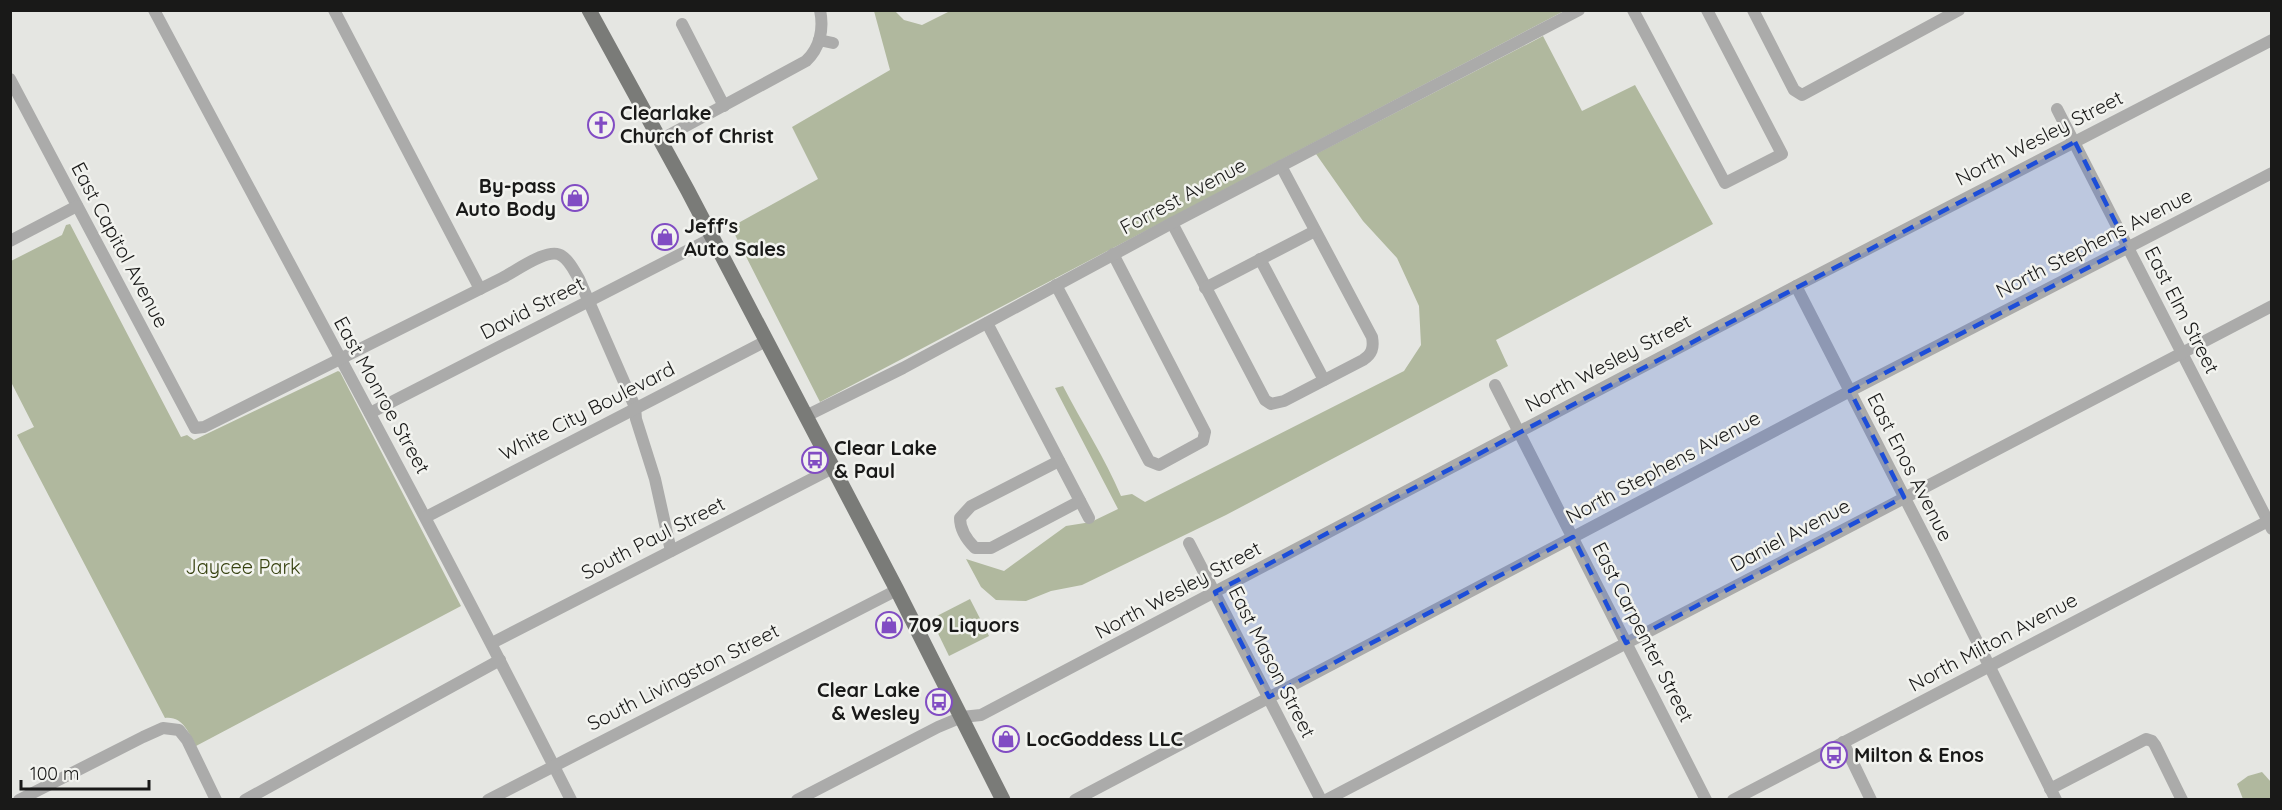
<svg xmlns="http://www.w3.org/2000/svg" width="2282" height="810" viewBox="0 0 2282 810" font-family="Quicksand,sans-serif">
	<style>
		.green { fill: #b0b89e }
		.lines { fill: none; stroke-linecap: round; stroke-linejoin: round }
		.minor { stroke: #ababaa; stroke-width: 12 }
		.major { stroke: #7a7b78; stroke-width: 15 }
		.marked { fill: #1d4ed8; fill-opacity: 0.2; stroke: #1d4ed8; stroke-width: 4.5; stroke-dasharray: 12 8; stroke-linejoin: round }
		.labels { text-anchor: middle; stroke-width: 5; stroke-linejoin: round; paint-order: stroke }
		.poi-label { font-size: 20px; font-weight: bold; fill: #191918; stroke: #f2f3ef; text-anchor: start }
		.street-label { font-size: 20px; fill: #191918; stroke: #f2f3ef }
		.park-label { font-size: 20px; fill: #36410f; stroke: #f2f3ef }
	</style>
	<rect width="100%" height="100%" fill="#e5e6e2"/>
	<g class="green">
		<polygon points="952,10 1564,11 820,402 731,227 818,179 792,127 890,70 874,11 895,11 904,20 922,25"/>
		<path d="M1543,36L1582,111L1635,85L1713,224L1496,340L1508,366L1226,515L1082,585L1051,591L1026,601L996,600L981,587L966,559L1004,571L1066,526L1091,522L1118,509L1055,388L1063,386C1082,423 1105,458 1121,496L1132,494L1145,502L1404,371L1421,345L1419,306L1397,258L1363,221L1316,154Z"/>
		<path d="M70,224L181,437L187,435L194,440L338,371L340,372L461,606L196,746C188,732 183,716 165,718L17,435L34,427L11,382V261L62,235L66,225Z"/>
		<polygon points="970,599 989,636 949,656 931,619"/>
		<polygon points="2262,772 2271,782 2271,799 2243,799 2237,784 2248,776"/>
	</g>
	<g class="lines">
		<g class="minor">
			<path d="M154,10C294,273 437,534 571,800"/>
			<polyline points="334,10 480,289"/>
			<polyline points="1633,10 1725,183 1782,154 1707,10"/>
			<polyline points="1753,10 1794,90 1802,95 1959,10"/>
			<polyline points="682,24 724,106"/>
			<polyline points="819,40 833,43"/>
			<path d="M10,79L195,428L204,427L502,278C516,271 549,246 562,256C570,261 574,271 579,279L635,407L636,419L655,479L671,551"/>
			<polyline points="2057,109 2272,529"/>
			<path d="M660,140L806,61C820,48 824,29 820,10"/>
			<path d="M1172,223L1265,400L1271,404L1284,401L1363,360C1372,354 1374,348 1372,337L1281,166"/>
			<polyline points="10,241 77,206"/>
			<polyline points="1260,259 1324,380"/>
			<polyline points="1056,285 1149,461 1159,465 1203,441 1205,432 1113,254"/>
			<polyline points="1796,286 1931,549 2056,800"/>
			<polyline points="1205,288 1315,231"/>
			<polyline points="987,323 1089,518"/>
			<polyline points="1495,385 1706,800"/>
			<polyline points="370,413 712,238"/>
			<polyline points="806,416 903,368 1172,223 1579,10"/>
			<path d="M1059,461L971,506L960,518C960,530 966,539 975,548H991L1080,501"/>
			<polyline points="426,517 766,341"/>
			<polyline points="1189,543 1321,800"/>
			<polyline points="492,643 833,468"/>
			<polyline points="1843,742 1871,800"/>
			<polyline points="2050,789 2146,739 2152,741 2155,745 2182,800"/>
			<polyline points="19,800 143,737 163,728 179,730 187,740 216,800"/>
			<polyline points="245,800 500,660"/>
			<polyline points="488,800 897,590"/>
			<polyline points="797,800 938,727 962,717 981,715 1796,286 2272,40"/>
			<polyline points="1075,800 1850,391 2272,173"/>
			<polyline points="1326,800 2272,306"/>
			<polyline points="1733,800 2272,519"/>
		</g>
		<polyline class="major" points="589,10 688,191 897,590 1003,800"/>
	</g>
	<path class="marked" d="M2075,142L2128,247L1850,391L1904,497L1626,643L1573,537L1269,697L1215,592Z"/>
	<defs>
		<symbol id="church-ring" viewBox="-11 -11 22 22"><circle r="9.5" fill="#f2f3ef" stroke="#814cc3" stroke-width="1.5"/><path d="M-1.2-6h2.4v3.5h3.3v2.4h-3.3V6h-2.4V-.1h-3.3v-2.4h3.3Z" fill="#814cc3"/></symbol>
		<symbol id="shop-ring" viewBox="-11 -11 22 22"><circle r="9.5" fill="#f2f3ef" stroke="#814cc3" stroke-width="1.5"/><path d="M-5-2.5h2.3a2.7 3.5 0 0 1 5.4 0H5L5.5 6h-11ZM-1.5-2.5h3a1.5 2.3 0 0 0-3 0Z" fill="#814cc3"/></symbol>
		<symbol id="bus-ring" viewBox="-11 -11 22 22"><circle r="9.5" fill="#f2f3ef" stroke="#814cc3" stroke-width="1.5"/><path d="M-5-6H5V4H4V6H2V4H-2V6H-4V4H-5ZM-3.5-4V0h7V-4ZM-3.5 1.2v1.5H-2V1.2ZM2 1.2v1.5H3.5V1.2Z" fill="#814cc3"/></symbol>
	</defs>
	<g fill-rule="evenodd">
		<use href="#church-ring" x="586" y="110" width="30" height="30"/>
		<use href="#shop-ring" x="560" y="183" width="30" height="30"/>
		<use href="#shop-ring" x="650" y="222" width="30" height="30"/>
		<use href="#bus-ring" x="800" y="445" width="30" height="30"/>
		<use href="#shop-ring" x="874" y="610" width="30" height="30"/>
		<use href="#bus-ring" x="924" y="687" width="30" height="30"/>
		<use href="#shop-ring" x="991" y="724" width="30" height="30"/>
		<use href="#bus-ring" x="1819" y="740" width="30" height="30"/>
	</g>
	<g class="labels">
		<g class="poi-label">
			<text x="620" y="120">Clearlake<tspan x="620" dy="23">Church of Christ</tspan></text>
			<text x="556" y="193" text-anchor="end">By-pass<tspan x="556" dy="23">Auto Body</tspan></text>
			<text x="684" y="233">Jeff's<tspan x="684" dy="23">Auto Sales</tspan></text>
			<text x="834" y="455">Clear Lake<tspan x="834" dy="23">&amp; Paul</tspan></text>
			<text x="908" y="632">709 Liquors</text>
			<text x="920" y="697" text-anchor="end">Clear Lake<tspan x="920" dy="23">&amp; Wesley</tspan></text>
			<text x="1026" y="746">LocGoddess LLC</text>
			<text x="1854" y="762">Milton &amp; Enos</text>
		</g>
		<g class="street-label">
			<text transform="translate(2039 138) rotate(-27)" y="7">North Wesley Street</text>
			<text transform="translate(1183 196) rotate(-28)" y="7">Forrest Avenue</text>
			<text transform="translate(2094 243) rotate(-27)" y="7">North Stephens Avenue</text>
			<text transform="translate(120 245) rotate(62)" y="7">East Capitol Avenue</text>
			<text transform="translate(532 308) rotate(-27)" y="7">David Street</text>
			<text transform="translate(2182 310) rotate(63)" y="7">East Elm Street</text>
			<text transform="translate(1608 363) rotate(-28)" y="7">North Wesley Street</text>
			<text transform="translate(382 395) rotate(61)" y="7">East Monroe Street</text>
			<text transform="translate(587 411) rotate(-27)" y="7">White City Boulevard</text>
			<text transform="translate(1663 467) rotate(-28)" y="7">North Stephens Avenue</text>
			<text transform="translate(1910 467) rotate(63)" y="7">East Enos Avenue</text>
			<text transform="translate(1790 535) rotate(-28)" y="7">Daniel Avenue</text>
			<text transform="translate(653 538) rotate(-27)" y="7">South Paul Street</text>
			<text transform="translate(1178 590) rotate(-28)" y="7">North Wesley Street</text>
			<text transform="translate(1643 632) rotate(63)" y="7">East Carpenter Street</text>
			<text transform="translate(1993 642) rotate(-28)" y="7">North Milton Avenue</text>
			<text transform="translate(1272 662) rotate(63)" y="7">East Mason Street</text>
			<text transform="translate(683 677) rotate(-27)" y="7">South Livingston Street</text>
		</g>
		<g class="park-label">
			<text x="243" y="574">Jaycee Park</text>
		</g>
	</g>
	<rect width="2282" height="810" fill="none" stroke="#191918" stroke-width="24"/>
	<path d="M21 780v9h128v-9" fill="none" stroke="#191918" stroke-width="3"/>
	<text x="30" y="780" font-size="18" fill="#191918" stroke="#f2f3ef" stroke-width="4.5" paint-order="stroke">100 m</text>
</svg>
